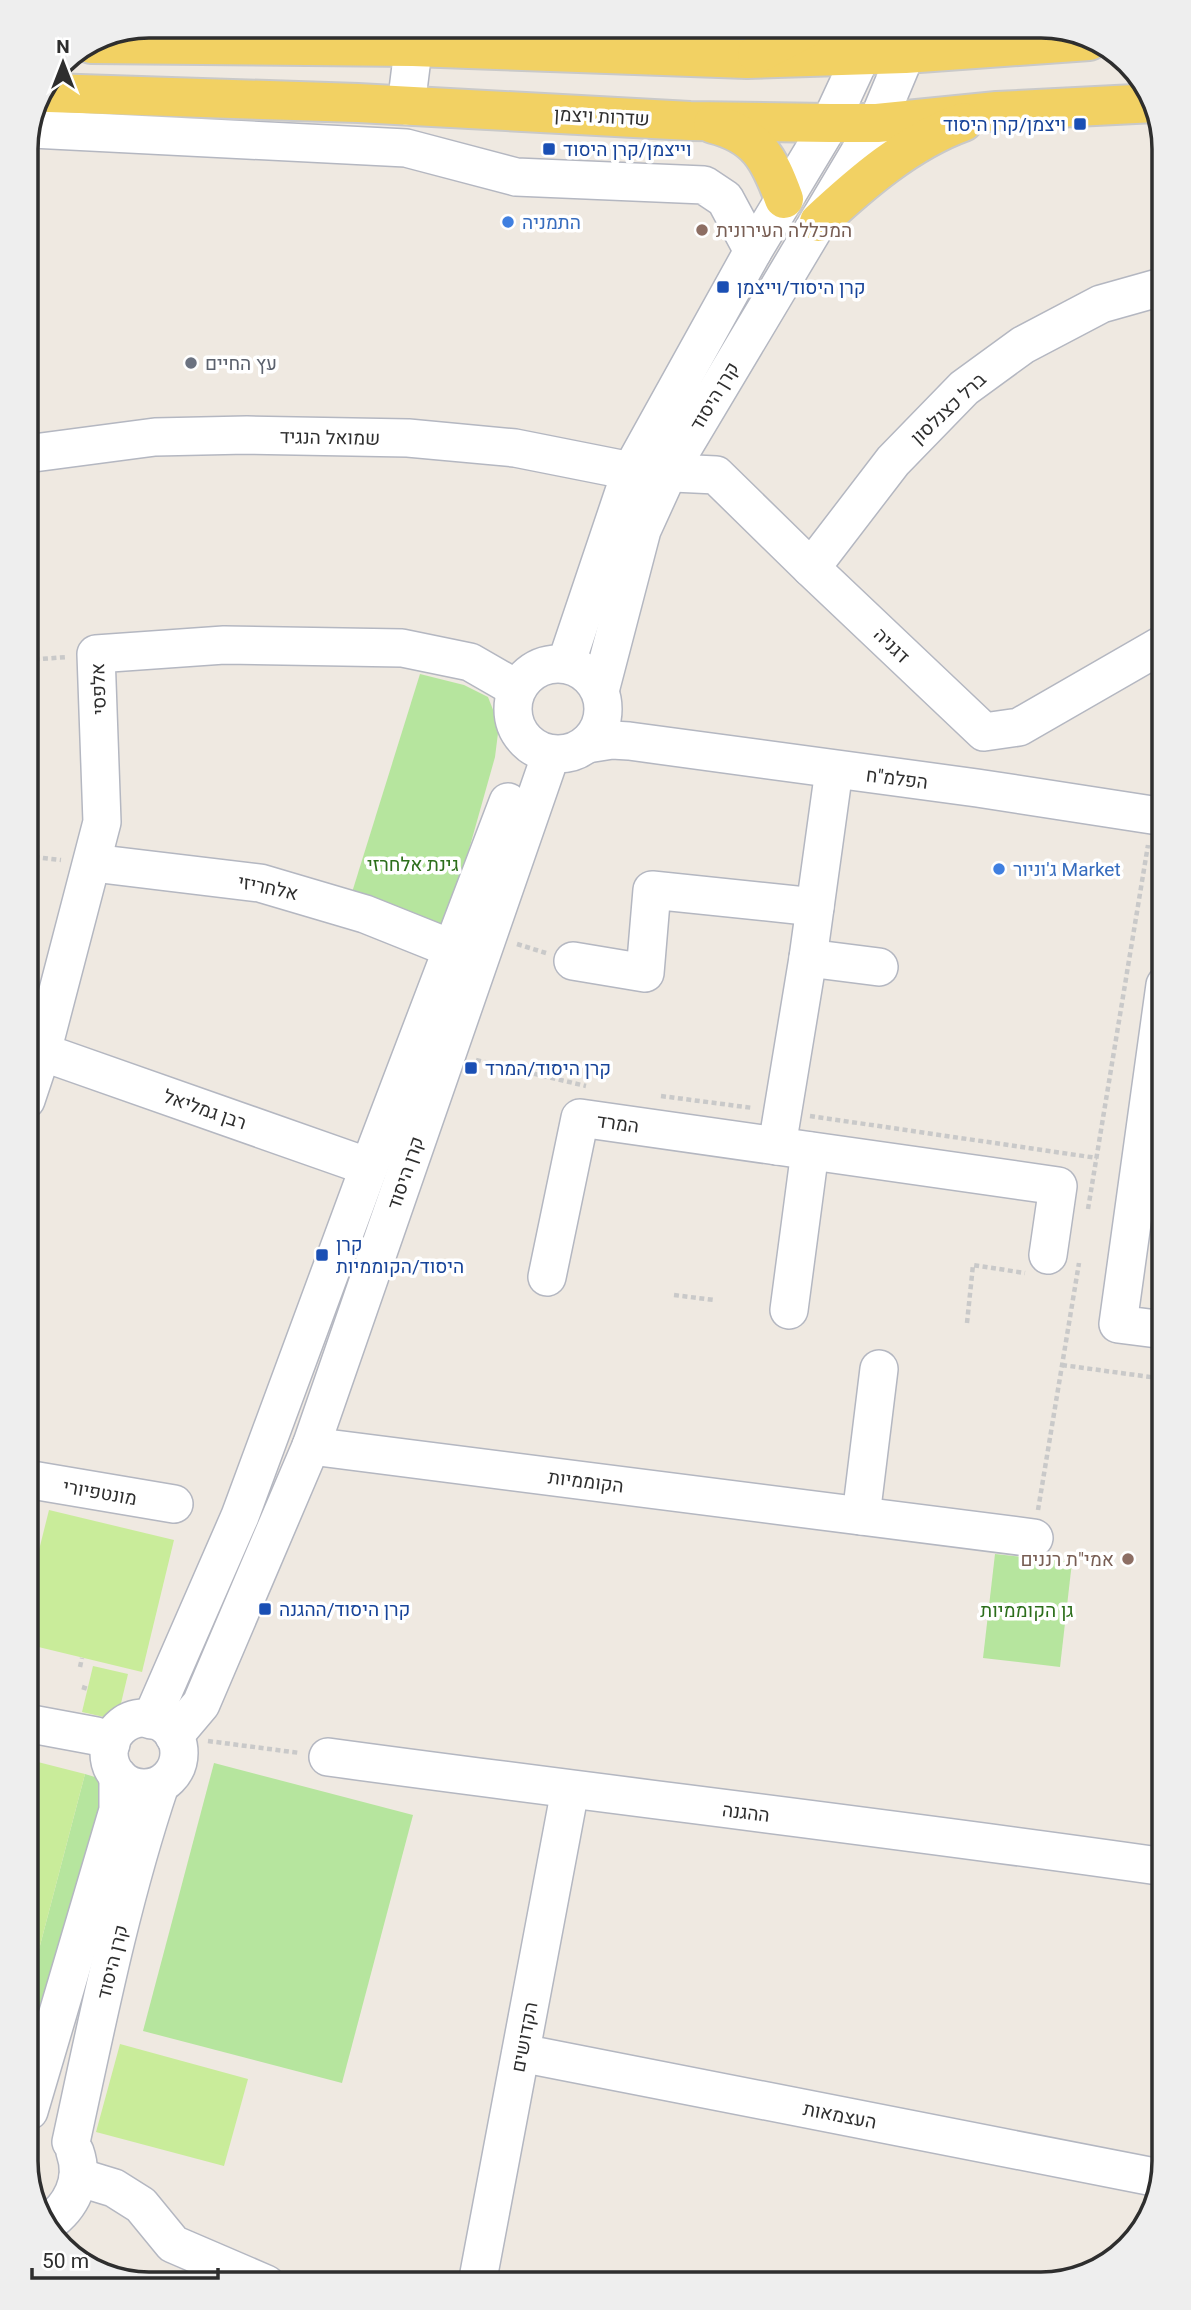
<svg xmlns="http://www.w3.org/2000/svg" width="1191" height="2310" viewBox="0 0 1191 2310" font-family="Roboto,Heebo,sans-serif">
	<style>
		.green { fill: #b6e59e }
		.pitch { fill: #c9ec9a }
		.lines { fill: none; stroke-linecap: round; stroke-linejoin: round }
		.minor-casing { stroke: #b4b7c1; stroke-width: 40 }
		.major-casing { stroke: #c9c9c9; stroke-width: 42 }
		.path { stroke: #c9c9c9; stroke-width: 4.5; stroke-dasharray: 5 3.5; stroke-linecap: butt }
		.minor { stroke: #fff; stroke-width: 37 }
		.major { stroke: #f2d163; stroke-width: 38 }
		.transit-dot { fill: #1a4fb4; stroke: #fff; stroke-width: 2.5 }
		.shop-dot { fill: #3f7fe0; stroke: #fff; stroke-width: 2.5 }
		.education-dot { fill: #8d6e63; stroke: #fff; stroke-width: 2.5 }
		.worship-dot { fill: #6b7280; stroke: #fff; stroke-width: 2.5 }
		.labels { text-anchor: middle; stroke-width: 7; stroke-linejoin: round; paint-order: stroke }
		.street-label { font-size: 19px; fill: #2e2e2e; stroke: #fff }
		.transit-label { font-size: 19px; fill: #164399; stroke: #fff; text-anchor: start }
		.shop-label { font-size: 19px; fill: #366cbe; stroke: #fff; text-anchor: start }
		.education-label { font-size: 19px; fill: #785e54; stroke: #fff; text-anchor: start }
		.worship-label { font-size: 19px; fill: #5b616d; stroke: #fff; text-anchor: start }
		.park-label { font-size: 19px; fill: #2c6e1b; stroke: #fff }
		.rim { fill: none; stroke: #2e2e2e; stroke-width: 3.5 }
	</style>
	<rect width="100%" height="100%" fill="#efe9e1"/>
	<g class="green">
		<polygon points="940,27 1038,27 935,39"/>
		<polygon points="420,674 464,685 488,697 499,725 495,757 445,935 349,902"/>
		<polygon points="995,1554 1072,1562 1060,1667 983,1658"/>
		<polygon points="214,1763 413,1815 342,2083 143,2031"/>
		<polygon points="85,1774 108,1781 26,2083 26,1999"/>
	</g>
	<g class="pitch">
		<polygon points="49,1510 174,1540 142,1672 26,1644 26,1602"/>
		<polygon points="93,1666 128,1674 117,1720 82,1712"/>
		<polygon points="26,1759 85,1774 26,1999"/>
		<polygon points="120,2044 248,2079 224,2166 96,2132"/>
	</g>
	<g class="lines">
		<defs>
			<g id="minor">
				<polyline points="406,106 416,26"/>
				<polyline points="32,129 406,148 516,177 704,185 725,199 753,251"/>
				<polyline points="26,454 155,437 247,435 408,438 515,448 631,471 716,475 811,568 984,732 1019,727 1165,643"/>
				<polyline points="811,568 893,461 964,388 1023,345 1101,304 1165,286"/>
				<circle cx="558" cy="709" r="45"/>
				<polyline points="566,664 631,471 753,251 830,123 875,26"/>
				<polyline points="600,691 642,530 668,473 877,123 917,27"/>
				<polyline points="587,744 612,740 629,741 977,788 1165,817"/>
				<polyline points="93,863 260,883 365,914 435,942"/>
				<polyline points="808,958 879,967"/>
				<polyline points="573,961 645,973 652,890 815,907"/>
				<polyline points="42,1052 369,1167"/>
				<polyline points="26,1100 42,1052 102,822 96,654 224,645 402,648 470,662 517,689"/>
				<polyline points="777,1146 808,958 834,770"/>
				<polyline points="547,1277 580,1118 1058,1186 1048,1255"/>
				<polyline points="789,1310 810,1151"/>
				<polyline points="1165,1330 1118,1324 1165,985"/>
				<polyline points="311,1446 1034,1538"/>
				<polyline points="26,1479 174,1504"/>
				<polyline points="861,1516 879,1369"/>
				<circle cx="144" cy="1753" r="35"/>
				<polyline points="151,1720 240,1516 369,1167 508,802"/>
				<polyline points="26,1723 96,1736 111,1744"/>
				<polyline points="174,1736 201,1704 311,1446 551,754"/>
				<path d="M328,1757C607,1795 886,1827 1165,1867"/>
				<polyline points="521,2053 1159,2178"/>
				<polyline points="29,2111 118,1810 118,1776"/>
				<path d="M71,2142C97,2022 121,1901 160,1785"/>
				<polyline points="78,2177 114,2188 141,2205 173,2244 266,2284"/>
				<path d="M48,2223C71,2207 85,2180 75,2152"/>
				<polyline points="477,2284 570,1790"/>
			</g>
			<g id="major">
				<polyline points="91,44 413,47 747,59 905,54 1089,41"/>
				<polyline points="757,54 811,26"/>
				<polyline points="49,93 358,103 690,121 830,123 877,123 997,111 1155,103"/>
				<path d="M713,124C757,135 769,158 784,199"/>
				<path d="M819,222C861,183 908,142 963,122"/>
			</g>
		</defs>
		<use href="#minor" class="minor-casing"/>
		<use href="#major" class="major-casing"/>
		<g class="path">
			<polyline points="26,660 67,657"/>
			<polyline points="26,856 61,860"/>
			<polyline points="517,944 546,953"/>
			<polyline points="476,1060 586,1086"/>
			<polyline points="661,1096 753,1108"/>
			<polyline points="810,1116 1097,1158"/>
			<polyline points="1088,1209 1148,845"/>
			<polyline points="674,1295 714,1300"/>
			<polyline points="967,1323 973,1265 1025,1273"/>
			<polyline points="1062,1365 1165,1379"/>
			<polyline points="1038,1510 1079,1263"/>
			<polyline points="80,1667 82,1658"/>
			<polyline points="82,1687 88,1689"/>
			<polyline points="208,1741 300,1753"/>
		</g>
		<use href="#minor" class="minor"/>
		<use href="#major" class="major"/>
	</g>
	<g class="transit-dot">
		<rect x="1073" y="117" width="14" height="14" rx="3.5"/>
		<rect x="542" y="142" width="14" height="14" rx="3.5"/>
		<rect x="716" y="280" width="14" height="14" rx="3.5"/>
		<rect x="464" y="1061" width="14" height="14" rx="3.5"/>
		<rect x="315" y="1248" width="14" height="14" rx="3.5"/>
		<rect x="258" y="1602" width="14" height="14" rx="3.5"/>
	</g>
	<g class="shop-dot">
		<circle cx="508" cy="222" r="7"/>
		<circle cx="999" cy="869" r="7"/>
	</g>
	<g class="education-dot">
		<circle cx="702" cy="230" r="7"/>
		<circle cx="1128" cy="1559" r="7"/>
	</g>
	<circle class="worship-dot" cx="191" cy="363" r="7"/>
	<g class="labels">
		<g class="street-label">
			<text transform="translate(602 116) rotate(3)" y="7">שדרות ויצמן</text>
			<text transform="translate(714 396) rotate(-59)" y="7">קרן היסוד</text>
			<text transform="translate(948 408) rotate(-43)" y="7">ברל כצנלסון</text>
			<text transform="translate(330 437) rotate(1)" y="7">שמואל הנגיד</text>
			<text transform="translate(892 645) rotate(44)" y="7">דגניה</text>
			<text transform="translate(98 689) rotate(-92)" y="7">אלפסי</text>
			<text transform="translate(897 778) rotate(7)" y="7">הפלמ"ח</text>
			<text transform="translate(268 887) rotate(12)" y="7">אלחריזי</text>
			<text transform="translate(205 1109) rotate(19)" y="7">רבן גמליאל</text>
			<text transform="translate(618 1123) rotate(8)" y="7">המרד</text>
			<text transform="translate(405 1173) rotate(-71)" y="7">קרן היסוד</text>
			<text transform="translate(586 1481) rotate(7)" y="7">הקוממיות</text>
			<text transform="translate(100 1492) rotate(10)" y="7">מונטפיורי</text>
			<text transform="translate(746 1812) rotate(7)" y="7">ההגנה</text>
			<text transform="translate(112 1962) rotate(-76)" y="7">קרן היסוד</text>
			<text transform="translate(524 2037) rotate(-79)" y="7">הקדושים</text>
			<text transform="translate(840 2115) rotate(11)" y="7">העצמאות</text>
		</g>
		<g class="transit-label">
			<text x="1066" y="131" text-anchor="end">ויצמן/קרן היסוד</text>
			<text x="563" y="156">וייצמן/קרן היסוד</text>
			<text x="737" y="294">קרן היסוד/וייצמן</text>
			<text x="485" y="1075">קרן היסוד/המרד</text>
			<text x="336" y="1251">קרן<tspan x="336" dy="22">היסוד/הקוממיות</tspan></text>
			<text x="279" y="1616">קרן היסוד/ההגנה</text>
		</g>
		<g class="shop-label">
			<text x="522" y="229">התמניה</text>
			<text x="1013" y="876">ג'וניור Market</text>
		</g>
		<g class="education-label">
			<text x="716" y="237">המכללה העירונית</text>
			<text x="1114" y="1566" text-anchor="end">אמי"ת רננים</text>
		</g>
		<g class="worship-label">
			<text x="205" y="370">עץ החיים</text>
		</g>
		<g class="park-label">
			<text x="413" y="871">גינת אלחרזי</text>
			<text x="1027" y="1617">גן הקוממיות</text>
		</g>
	</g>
	<path d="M0 0H1191V2310H0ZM149 38H1041A111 111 0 0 1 1152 149V2161A111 111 0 0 1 1041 2272H149A111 111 0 0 1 38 2161V149A111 111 0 0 1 149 38Z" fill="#eee" fill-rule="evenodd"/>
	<path class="rim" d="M149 38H1041A111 111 0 0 1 1152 149V2161A111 111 0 0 1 1041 2272H149A111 111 0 0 1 38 2161V149A111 111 0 0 1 149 38Z"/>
	<g transform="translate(63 63)" stroke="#ffffff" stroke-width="5" paint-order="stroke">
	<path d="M0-5L12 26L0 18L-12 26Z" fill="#2e2e2e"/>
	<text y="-10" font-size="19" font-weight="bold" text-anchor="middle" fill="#2e2e2e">N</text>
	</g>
	<path d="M32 2268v10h186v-10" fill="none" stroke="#2e2e2e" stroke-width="3.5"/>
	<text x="42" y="2268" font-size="21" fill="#2e2e2e" stroke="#ffffff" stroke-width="5" paint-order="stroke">50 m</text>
</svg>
